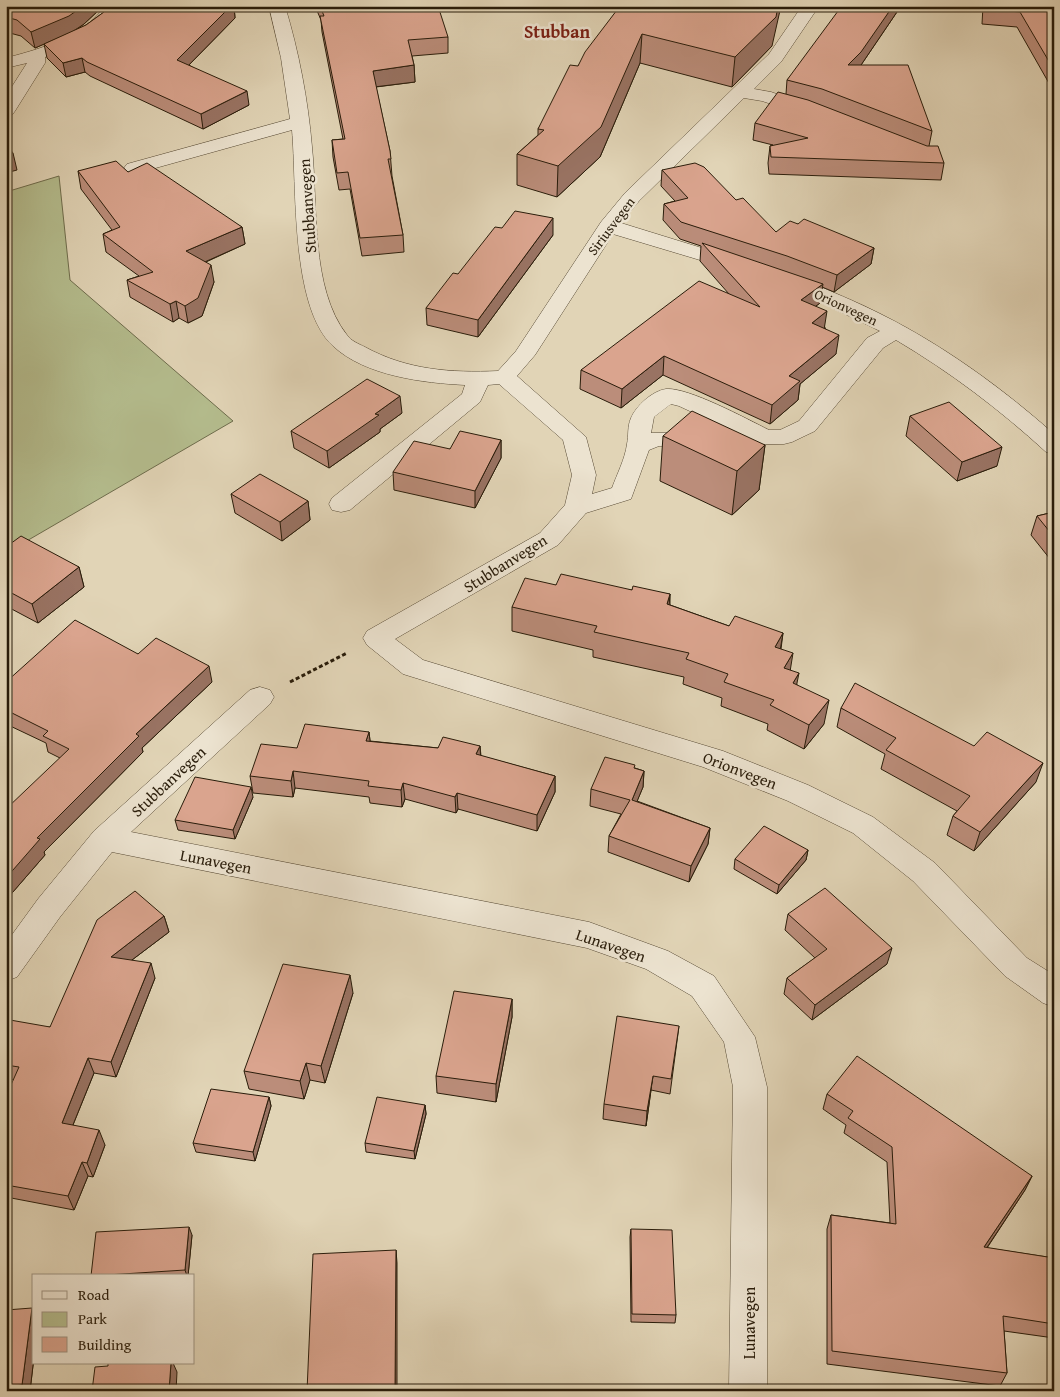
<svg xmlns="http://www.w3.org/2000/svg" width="1060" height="1397" viewBox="0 0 1060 1397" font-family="'Gentium Book Plus',serif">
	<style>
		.green { fill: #b4bc8d; stroke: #6e6c4c }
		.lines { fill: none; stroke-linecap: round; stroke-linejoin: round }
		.minor-casing { stroke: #574a35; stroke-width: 1 }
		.path { stroke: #291c0a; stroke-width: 3; stroke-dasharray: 4 2.5; stroke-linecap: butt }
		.minor { fill: #ece3d0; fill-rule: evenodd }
		.wall { fill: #bb8d7a; stroke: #291c0a }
		.shaded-wall { fill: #997363; stroke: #291c0a }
		.building { fill: #daa48e; stroke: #291c0a }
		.labels { text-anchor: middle; stroke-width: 5; stroke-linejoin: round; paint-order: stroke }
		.far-street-label { font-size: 14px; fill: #291c0a; stroke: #ece3d0 }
		.street-label { font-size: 16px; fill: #291c0a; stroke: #ece3d0 }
		.far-district-label { font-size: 18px; font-weight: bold; fill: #7a1f14; stroke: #ece3d0 }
	</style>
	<rect width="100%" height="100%" fill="#e1d4b6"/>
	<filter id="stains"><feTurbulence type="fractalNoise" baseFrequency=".004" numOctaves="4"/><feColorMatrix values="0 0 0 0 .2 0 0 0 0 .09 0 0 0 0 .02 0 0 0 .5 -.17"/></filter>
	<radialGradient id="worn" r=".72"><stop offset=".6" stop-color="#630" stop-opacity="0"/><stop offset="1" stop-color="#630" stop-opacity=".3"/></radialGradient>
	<polygon class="green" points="59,176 70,280 233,421 6,553 6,192"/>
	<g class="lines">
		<defs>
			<g id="minor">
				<path d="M105,6H121C103,34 76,46 45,57V63L15,111L12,115L6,116V96L27,63L6,68V58C40,49 84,37 105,6Z"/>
				<path d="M269,6H285C299,52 308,100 312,147C318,204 310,288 347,335C351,341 359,344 365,347C407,370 451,373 498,371L516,351L601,222L625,193L769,54L802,6H819L781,62L754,89L771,92L814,107L817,111L814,115L808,116L762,101L744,98L639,201L621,223L744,261L747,265L744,269L737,271L730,269L613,234L535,355L517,376L586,437L596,475L592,494L612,488C617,474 625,459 627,444C629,435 627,427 631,418C636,406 652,391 666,389C688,387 747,419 769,430H780L799,421L867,338L880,331L816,300L780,286L777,282L780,278L787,276C809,281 830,291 851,300C926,333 993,380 1054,434V454L1046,452C999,409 950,372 896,340L883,348L815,431L792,442L784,444L659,446L649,450L631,499L586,513L558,545L395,639L423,660L723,751L808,785L873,817L935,863L1027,958L1054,975V1007L1043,1003L1005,976L913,881L853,833L788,801L703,767L403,674L367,645L363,638L367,631L540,533L565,505L572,475L563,440L499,384L488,385L480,402L350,510L341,512L332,510L329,504L332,498L462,394L465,385C424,383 365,376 333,346C290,307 297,185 292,130L134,174L127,172L124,168L127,164L290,119L281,58ZM671,404L679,406L732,431L651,433L654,417Z"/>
				<polygon points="260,687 270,690 274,697 270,704 131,832 589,922 668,951 714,976 755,1037 767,1087 767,1391 729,1391 733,1087 724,1042 692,996 646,969 587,948 112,852 60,917 17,977 6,981 6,943 38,899 94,831 250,690"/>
			</g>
		</defs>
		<use href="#minor" class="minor-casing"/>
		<polyline class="path" points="290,682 347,653"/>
		<use href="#minor" class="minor"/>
	</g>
	<g class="wall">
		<polygon points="6,6 100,6 101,8 84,24 76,30 86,25 104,12 109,6 234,6 235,18 189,65 249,105 203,129 90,76 85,72 66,77 47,58 44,44 35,48 21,36 6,32"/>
		<polygon points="315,6 360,6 361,7 448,37 448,53 412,56 414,65 415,82 376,87 390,151 392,176 403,235 404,252 362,256 350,189 339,190 333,157 332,140 343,139 322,32 321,20"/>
		<polygon points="620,6 772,46 732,87 640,63 600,157 557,197 517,185 517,154 538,135 538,129 578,66"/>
		<polygon points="901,6 861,65 932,131 929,146 944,163 941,180 769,174 768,163 770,146 773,145 753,140 755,123 786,94 787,80 852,9"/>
		<polygon points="983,6 1054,6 1054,92 1017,27 982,24"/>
		<polygon points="662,170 736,200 776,232 798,224 874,248 871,264 834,292 822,287 820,303 816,306 836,354 800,384 798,400 770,424 663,375 621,408 580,389 581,370 729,294 700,261 701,246 680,239 663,220 664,204 675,201 661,186"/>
		<polygon points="78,171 128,172 242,227 245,244 206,262 214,282 202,316 188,323 179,318 173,322 130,297 127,280 139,276 106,252 103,234 112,230 81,189"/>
		<polygon points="553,235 478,337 427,325 426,308 458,274"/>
		<polygon points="402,413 380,429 380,432 329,468 294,448 291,431"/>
		<polygon points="910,416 997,466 957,481 906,436"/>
		<polygon points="663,436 765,445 759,490 732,515 660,481"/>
		<polygon points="501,440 501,458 475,508 394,490 393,472 450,449"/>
		<polygon points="231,494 308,501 310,520 282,541 235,513"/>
		<polygon points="1054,512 1054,564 1031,535 1037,516"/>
		<polygon points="6,547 79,567 84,587 38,623 6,606"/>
		<polygon points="556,585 632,590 670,594 670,605 729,626 783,633 781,649 797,685 824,724 804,749 767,730 768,724 721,706 722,698 683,684 684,677 593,657 593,650 512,631 512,607"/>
		<polygon points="138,654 212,682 142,748 143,752 44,852 45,855 6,900 60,758 48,752 46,743 6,724 6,682"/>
		<polygon points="841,708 1036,782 974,851 947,835 953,816 957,811 881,769 885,754 837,727"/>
		<polygon points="369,732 370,741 438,748 480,746 481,756 555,776 555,792 537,831 458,809 456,813 405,799 402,807 370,803 369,797 295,788 293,797 253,793 250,776 297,748"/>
		<polygon points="635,768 644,771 643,787 637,801 710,828 708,844 689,882 608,852 609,836 621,814 590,806 591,789"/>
		<polygon points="253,797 235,839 178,830 175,820"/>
		<polygon points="808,850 806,860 777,894 734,869 735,859"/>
		<polygon points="788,914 887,964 812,1020 784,994 787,978 815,958 785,930"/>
		<polygon points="164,916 169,932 132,960 155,978 116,1077 94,1073 73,1125 105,1145 93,1177 88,1176 74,1210 6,1197 6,1096 14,1080 6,1078 6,1029 50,1027"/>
		<polygon points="353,993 325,1083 310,1080 304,1099 249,1089 244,1071"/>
		<polygon points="512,999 512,1017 496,1102 437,1093 436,1076"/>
		<polygon points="679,1026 670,1094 651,1090 646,1126 603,1119 604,1104"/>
		<polygon points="827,1094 1032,1176 1025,1190 987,1248 1054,1258 1054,1338 1004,1331 1007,1373 1000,1386 827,1364 827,1229 831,1215 890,1223 887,1162 844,1133 846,1125 823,1109"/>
		<polygon points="269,1097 271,1106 255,1161 196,1152 193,1143"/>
		<polygon points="425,1105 426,1114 415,1159 366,1152 365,1143"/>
		<polygon points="631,1229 676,1315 675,1323 631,1322 630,1237"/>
		<polygon points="192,1235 188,1276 91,1276"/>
		<polygon points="6,1310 34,1311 34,1357 30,1391 6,1391"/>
	</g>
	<g class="shaded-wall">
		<polygon points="83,6 100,6 101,8 84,24 72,32 35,48 31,32"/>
		<polygon points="231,6 234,6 235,18 180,74 177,60"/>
		<polygon points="778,6 781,6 772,46 732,87 735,57"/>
		<polygon points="893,6 901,6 859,68 848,65"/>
		<polygon points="642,34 640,63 600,157 557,197 558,166"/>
		<polygon points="82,58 85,72 66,77 63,63"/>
		<polygon points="414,65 415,82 374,87 373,71"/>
		<polygon points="247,91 249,105 203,129 201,114"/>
		<polygon points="13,153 17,170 6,173 6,154"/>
		<polygon points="553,218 553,235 478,337 478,320"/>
		<polygon points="242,227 245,244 189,269 186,251"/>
		<polygon points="874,248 871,264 834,292 837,275"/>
		<polygon points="211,265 214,282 202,316 188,323 185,306"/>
		<polygon points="823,284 820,303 799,319 801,300"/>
		<polygon points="176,301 179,318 173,322 170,304"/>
		<polygon points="827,311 824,330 812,323"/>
		<polygon points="839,335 836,354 800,384 798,400 770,424 772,405 789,376"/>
		<polygon points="664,356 663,375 621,408 622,389"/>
		<polygon points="400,396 402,413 380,429 380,432 329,468 327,451 375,414"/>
		<polygon points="501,440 501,458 475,508 475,491"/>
		<polygon points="765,445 759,490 732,515 737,471"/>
		<polygon points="1002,447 997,466 957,481 962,462"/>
		<polygon points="308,501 310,520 282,541 280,522"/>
		<polygon points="79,567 84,587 38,623 32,604"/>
		<polygon points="670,594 668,619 667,604"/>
		<polygon points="783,633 779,657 775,647"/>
		<polygon points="793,653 789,678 784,668"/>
		<polygon points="209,666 212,682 142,748 143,752 44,852 45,855 6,900 6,878 37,838 136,734"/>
		<polygon points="799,673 794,698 793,683"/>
		<polygon points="829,700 824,724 804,749 809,725"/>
		<polygon points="369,732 371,749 366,741"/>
		<polygon points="480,746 481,763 476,754"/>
		<polygon points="1043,763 1036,782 974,851 980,832"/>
		<polygon points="293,771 295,788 293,797 291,781"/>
		<polygon points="644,771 643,787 631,816 632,800"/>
		<polygon points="555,776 555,792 537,831 537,815"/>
		<polygon points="403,783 405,799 402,807 401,790"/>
		<polygon points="251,787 253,797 235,839 233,830"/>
		<polygon points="457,793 458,809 456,813 455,797"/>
		<polygon points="710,828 708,844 689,882 691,866"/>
		<polygon points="808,850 806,860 777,894 779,885"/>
		<polygon points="164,916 169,932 116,972 111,957"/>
		<polygon points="892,948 887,964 812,1020 815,1005"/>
		<polygon points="151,963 155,978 116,1077 111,1062"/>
		<polygon points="350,975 353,993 325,1083 321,1066"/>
		<polygon points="512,999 512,1017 496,1102 496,1084"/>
		<polygon points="88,1058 94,1073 68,1137 62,1123"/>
		<polygon points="306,1063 310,1080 304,1099 300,1081"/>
		<polygon points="653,1076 651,1090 646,1126 647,1111"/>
		<polygon points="269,1097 271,1106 255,1161 253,1152"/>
		<polygon points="425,1105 426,1114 415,1159 414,1151"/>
		<polygon points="99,1130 105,1145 93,1177 87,1163"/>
		<polygon points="82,1162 88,1176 74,1210 68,1196"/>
		<polygon points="1032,1176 1025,1190 978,1261 984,1247"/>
		<polygon points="189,1227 192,1235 188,1276 187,1276 185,1270"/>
		<polygon points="396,1250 397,1263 397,1391 395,1391"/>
		<polygon points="32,1308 34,1311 34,1357 30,1391 26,1391 22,1385"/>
		<polygon points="171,1363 173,1363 177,1372 176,1391 169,1391"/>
	</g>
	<g class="building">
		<polygon points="6,6 83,6 69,16 31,32 17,20 6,17"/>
		<polygon points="109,6 231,6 177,60 247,91 201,114 87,62 82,58 63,63 44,44 86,25 104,12"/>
		<polygon points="320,6 360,6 361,7 377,6 438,6 448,37 408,40 414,65 373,71 390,151 391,159 388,159 403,235 360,238 348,172 337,173 332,140 345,139 320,16 324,16"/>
		<polygon points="620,6 778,6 776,17 735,57 642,34 601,127 558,166 517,154 544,130 538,129 570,65 578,66 585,52"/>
		<polygon points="854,6 893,6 861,52 848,65 908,65 932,131 822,89 787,80 841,7 852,9"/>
		<polygon points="985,6 1054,6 1054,70 1020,12 985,9"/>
		<polygon points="778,92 808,100 927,146 938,146 944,163 771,157 770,146 808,138 755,123"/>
		<polygon points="6,144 13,153 6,154"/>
		<polygon points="116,161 128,172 147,163 242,227 186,251 211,265 198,298 185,306 176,301 170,304 127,280 153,272 103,234 120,227 78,171"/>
		<polygon points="695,163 704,167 736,200 743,198 776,232 790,221 798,224 804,219 874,248 837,275 787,256 681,222 664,204 688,198 662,170"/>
		<polygon points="515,211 553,218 478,320 426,308 453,273 458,274 495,227 502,228"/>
		<polygon points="702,243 823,284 801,300 827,311 812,323 839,335 789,376 800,381 772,405 664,356 622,389 581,370 699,281 760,307"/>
		<polygon points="367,379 400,396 375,414 379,415 327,451 291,431"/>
		<polygon points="949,402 1002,447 962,462 910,416"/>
		<polygon points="692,411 765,445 737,471 663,436"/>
		<polygon points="460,431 501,440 475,491 393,472 414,441 450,449"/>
		<polygon points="260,474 308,501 280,522 231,494"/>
		<polygon points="1054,512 1054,537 1037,516"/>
		<polygon points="21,536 79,567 32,604 6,590 6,547"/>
		<polygon points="561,574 632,590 633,586 670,594 667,604 729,626 735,616 783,633 775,647 793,653 784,668 799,673 793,683 829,700 809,725 770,705 774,700 724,682 728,674 686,659 689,653 594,632 597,626 512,607 525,578 556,585"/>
		<polygon points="75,620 138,654 156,638 209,666 136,734 139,736 37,838 40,839 6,878 6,809 69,749 43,736 48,731 6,710 6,682"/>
		<polygon points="855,683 974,746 987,732 1043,763 980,832 953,816 970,796 886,750 896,738 841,708"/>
		<polygon points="305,724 369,732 366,741 438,748 443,737 480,746 476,754 555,776 537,815 457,793 455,797 403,783 401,790 368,786 369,781 293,771 291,781 250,776 261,744 297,748"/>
		<polygon points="605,757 635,765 634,768 644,771 632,800 710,828 691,866 609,836 630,800 591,789"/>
		<polygon points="195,777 251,787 233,830 175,820"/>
		<polygon points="764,826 808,850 779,885 735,859"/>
		<polygon points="825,888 892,948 815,1005 787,978 827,949 788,914"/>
		<polygon points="135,891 164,916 111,957 151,963 111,1062 88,1058 62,1123 99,1130 87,1163 82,1162 68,1196 6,1185 6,1096 19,1067 6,1065 6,1029 10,1020 50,1027 97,920"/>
		<polygon points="283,964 350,975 321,1066 306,1063 300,1081 244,1071"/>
		<polygon points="454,991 512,999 496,1084 436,1076"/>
		<polygon points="617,1016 679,1026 671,1079 653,1076 647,1111 604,1104"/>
		<polygon points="857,1056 1032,1176 984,1247 1054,1258 1054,1324 1003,1316 1007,1373 832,1351 831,1215 896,1224 892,1147 848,1118 853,1111 827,1094"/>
		<polygon points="211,1089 269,1097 253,1152 193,1143"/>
		<polygon points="377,1097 425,1105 414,1151 365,1143"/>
		<polygon points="189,1227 185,1270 91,1276 96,1232"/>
		<polygon points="631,1229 672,1230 676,1315 632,1314"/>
		<polygon points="396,1250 395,1391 307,1391 313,1254"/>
		<polygon points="32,1308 22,1385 6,1387 6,1310"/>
		<polygon points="108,1363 171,1363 169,1391 92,1391 95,1367 108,1366"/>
	</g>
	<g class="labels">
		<g class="far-street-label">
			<text transform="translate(611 226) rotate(-53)" y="5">Siriusvegen</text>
			<text transform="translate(846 307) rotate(25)" y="5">Orionvegen</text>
		</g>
		<g class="street-label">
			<text transform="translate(307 206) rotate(-94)" y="6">Stubbanvegen</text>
			<text transform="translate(505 563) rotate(-32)" y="6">Stubbanvegen</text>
			<text transform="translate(740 770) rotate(21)" y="6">Orionvegen</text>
			<text transform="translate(168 781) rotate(-43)" y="6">Stubbanvegen</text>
			<text transform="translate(216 861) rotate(11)" y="6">Lunavegen</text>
			<text transform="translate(611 945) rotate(19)" y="6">Lunavegen</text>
			<text transform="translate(749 1323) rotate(-90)" y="6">Lunavegen</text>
		</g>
		<g class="far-district-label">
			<text x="557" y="38">Stubban</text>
		</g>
	</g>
	<rect width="1060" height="1397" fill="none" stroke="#e1d4b6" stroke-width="25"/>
	<rect x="8" y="8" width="1045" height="1382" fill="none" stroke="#291c0a" stroke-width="2.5"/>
	<rect x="12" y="12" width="1035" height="1372" fill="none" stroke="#291c0a"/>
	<rect x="32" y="1274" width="162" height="90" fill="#ece3d0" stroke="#9e9381"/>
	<rect x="42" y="1291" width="25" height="8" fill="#ece3d0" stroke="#9e9381"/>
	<text x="78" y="1300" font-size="15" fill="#291c0a">Road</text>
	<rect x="42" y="1312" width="25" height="15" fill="#b4bc8d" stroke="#9e9381"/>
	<text x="78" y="1324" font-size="15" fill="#291c0a">Park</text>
	<rect x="42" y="1337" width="25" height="15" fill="#daa48e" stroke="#9e9381"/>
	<text x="78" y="1350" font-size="15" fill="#291c0a">Building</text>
	<rect width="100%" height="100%" filter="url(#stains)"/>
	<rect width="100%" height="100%" fill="url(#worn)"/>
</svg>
